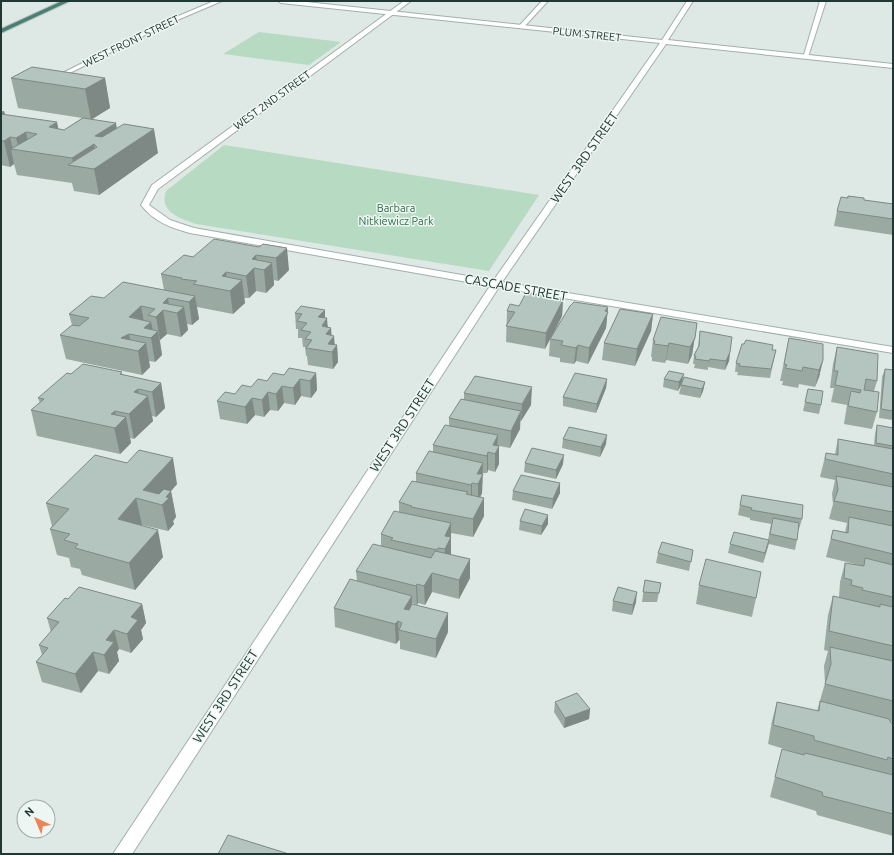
<svg xmlns="http://www.w3.org/2000/svg" width="894" height="855" viewBox="0 0 894 855" font-family="Ubuntu,sans-serif">
	<style>
		.green { fill: #b7dac2 }
		.lines { fill: none; stroke-linecap: round; stroke-linejoin: round }
		.service-casing { stroke: #a1b0ac; stroke-width: 2 }
		.minor-casing { stroke: #a1b0ac; stroke-width: 2 }
		.tertiary-casing { stroke: #a1b0ac; stroke-width: 2 }
		.trunk-casing { stroke: #bcc3c2; stroke-width: 2 }
		.service { fill: #fff; fill-rule: evenodd }
		.minor { fill: #fff; fill-rule: evenodd }
		.tertiary { fill: #fff; fill-rule: evenodd }
		.trunk { fill: #488076; fill-rule: evenodd }
		.wall { fill: #9ba9a3 }
		.shaded-wall { fill: #7e8985 }
		.building { fill: #b4c4be; stroke: #7e8985 }
		.labels { text-anchor: middle; stroke-width: 3; stroke-linejoin: round; paint-order: stroke }
		.far-street-label { font-size: 11px; fill: #203833; stroke: #eef6f3 }
		.far-park-label { font-size: 11px; fill: #2c6d48; stroke: #eef6f3 }
		.street-label { font-size: 13px; fill: #203833; stroke: #eef6f3 }
	</style>
	<rect width="100%" height="100%" fill="#dee9e5"/>
	<g class="green">
		<polygon points="259,32 341,42 309,65 223,54"/>
		<path d="M224,145L539,195L489,271L196,224C179,218 159,212 166,191Z"/>
	</g>
	<g class="lines">
		<defs>
			<g id="service">
				<polygon points="542,1 548,1 523,28 519,28 519,26"/>
				<polygon points="820,1 826,1 808,57 803,58"/>
			</g>
			<g id="minor">
				<polygon points="214,1 222,1 161,27 56,80 51,79 157,25"/>
				<polygon points="278,1 297,1 662,40 687,1 693,1 668,40 893,64 893,68 666,44 502,282 893,347 893,353 492,286 491,284 660,43 281,3"/>
			</g>
			<path id="tertiary" d="M404,1H411L158,189L149,205L170,220L194,228L496,281L501,284L132,854H113L490,286L190,233C171,228 153,221 141,205L152,185Z"/>
			<polygon id="trunk" points="62,1 70,1 1,33 1,29"/>
		</defs>
		<use href="#service" class="service-casing"/>
		<use href="#minor" class="minor-casing"/>
		<use href="#tertiary" class="tertiary-casing"/>
		<use href="#trunk" class="trunk-casing"/>
		<use href="#service" class="service"/>
		<use href="#minor" class="minor"/>
		<use href="#tertiary" class="tertiary"/>
		<use href="#trunk" class="trunk"/>
	</g>
	<g class="wall">
		<polygon points="11,78 105,78 110,108 91,119 117,128 158,153 99,195 74,191 72,183 17,175 14,164 10,167 1,165 1,111 4,111 5,115 64,130 82,118 18,108"/>
		<polygon points="848,196 864,200 893,204 893,235 834,226 837,211 847,198"/>
		<polygon points="263,244 289,270 278,281 274,280 274,285 266,293 256,291 249,298 244,298 245,303 233,314 197,307 199,319 192,325 187,324 188,330 181,337 167,334 160,340 162,355 155,362 149,361 150,367 142,375 66,359 60,335 72,325 69,314 104,298 164,290 161,274 193,257 259,247"/>
		<polygon points="563,300 562,316 551,339 608,307 606,328 588,364 576,361 574,364 560,362 560,358 549,356 550,339 545,349 506,342 507,311 519,306"/>
		<polygon points="325,310 325,318 328,327 335,345 337,345 338,362 333,369 308,365 307,356 306,356 305,347 303,347 302,338 298,338 298,329 296,329 295,313"/>
		<polygon points="653,314 651,331 635,366 602,360 604,343"/>
		<polygon points="697,323 692,355 688,364 666,360 665,363 652,361 652,357 651,357 653,340"/>
		<polygon points="700,331 730,352 729,361 725,370 708,367 708,370 694,368 695,364 693,364 694,355 698,347"/>
		<polygon points="789,338 823,360 819,377 815,387 799,384 798,388 782,385 783,381 780,381"/>
		<polygon points="837,347 877,381 874,391 877,412 872,429 844,424 847,405 831,402 834,388 830,388 833,364"/>
		<polygon points="772,350 776,350 770,378 737,375 738,372 735,372 736,363"/>
		<polygon points="885,369 893,370 893,420 879,418 882,377"/>
		<polygon points="122,372 122,375 161,383 165,408 156,417 152,416 153,421 134,439 130,438 131,443 120,454 37,436 31,410 40,403 38,398 71,374"/>
		<polygon points="316,373 317,390 311,398 301,396 295,405 284,403 278,411 270,410 264,417 255,415 247,424 220,419 217,401 251,387 284,375"/>
		<polygon points="607,379 606,388 596,413 563,406 563,397"/>
		<polygon points="664,379 705,382 703,391 700,398 679,394 681,386 678,391 663,387"/>
		<polygon points="808,389 821,405 819,414 803,411"/>
		<polygon points="464,393 531,405 521,421 520,421 520,429 510,448 499,446 499,464 495,472 488,470 487,473 483,473 482,493 480,497 484,516 473,537 451,533 451,555 470,559 470,578 459,599 432,592 425,605 418,603 417,605 412,603 412,605 448,632 436,658 400,649 400,641 399,640 396,644 335,627 334,608 357,581 356,571 381,546 381,534 399,512 399,502 416,482 416,473 433,452 433,445 449,426 449,418 464,399"/>
		<polygon points="877,425 893,428 893,722 890,721 891,723 893,723 893,836 817,815 816,811 770,797 782,749 804,755 768,744 772,721 777,702 817,711 825,683 824,666 828,651 824,650 828,615 833,596 846,599 839,597 840,582 845,563 859,565 826,557 833,530 845,532 847,523 829,519 833,504 832,494 835,480 820,477 826,453 835,454 838,439 874,445 875,434"/>
		<polygon points="563,439 606,444 600,457 562,448"/>
		<polygon points="525,463 563,464 556,479 524,472"/>
		<polygon points="177,484 171,491 176,517 173,521 174,524 168,531 142,525 141,526 163,557 135,590 82,575 80,569 71,567 69,558 57,555 50,529 52,526 46,503"/>
		<polygon points="513,491 560,493 552,509 512,500"/>
		<polygon points="740,505 802,519 799,529 798,529 797,540 795,550 769,544 763,563 728,553 730,544 768,540 771,524 750,520 750,518 738,515"/>
		<polygon points="548,515 548,524 541,535 519,530 520,521"/>
		<polygon points="693,550 689,571 656,563 658,553"/>
		<polygon points="645,580 661,583 657,602 642,602"/>
		<polygon points="699,585 756,598 752,617 696,604"/>
		<polygon points="68,599 142,604 146,623 141,630 143,639 131,653 119,649 117,652 119,661 109,674 98,671 81,693 42,682 36,662 42,655 39,645 51,632 47,618"/>
		<polygon points="613,601 636,602 632,615 612,611"/>
		<polygon points="555,702 590,709 589,719 564,728 554,712"/>
	</g>
	<g class="shaded-wall">
		<polygon points="105,78 110,108 91,120 85,89"/>
		<polygon points="4,111 6,118 1,120 1,113"/>
		<polygon points="57,122 62,147 49,127"/>
		<polygon points="116,123 120,147 95,136"/>
		<polygon points="154,129 158,153 99,195 94,169 74,166 72,158 94,144 98,166"/>
		<polygon points="26,132 30,152 19,150 16,138"/>
		<polygon points="10,137 13,150 11,149 14,164 10,167 4,141"/>
		<polygon points="287,248 289,270 278,281 276,258"/>
		<polygon points="256,255 258,269 254,268 256,291 249,298 246,276 252,259"/>
		<polygon points="272,263 274,285 266,293 264,270"/>
		<polygon points="226,272 229,291 222,276"/>
		<polygon points="242,280 245,303 233,314 230,291"/>
		<polygon points="195,296 199,319 192,325 189,302"/>
		<polygon points="168,298 170,312 163,303"/>
		<polygon points="563,300 562,316 545,349 546,333"/>
		<polygon points="141,306 145,327 151,322 154,335 158,331 162,355 155,362 151,338 129,317"/>
		<polygon points="184,307 188,330 181,337 177,313"/>
		<polygon points="608,307 606,328 588,364 589,348 605,311"/>
		<polygon points="163,310 167,334 160,340 156,317"/>
		<polygon points="325,310 325,321 327,318 328,331 331,328 332,339 334,336 335,348 337,345 338,362 333,369 332,352 318,317"/>
		<polygon points="653,314 651,331 635,366 637,349"/>
		<polygon points="697,323 692,355 688,364 690,347"/>
		<polygon points="129,334 132,350 121,338"/>
		<polygon points="146,343 150,367 142,375 138,351"/>
		<polygon points="669,343 666,360 665,363 668,346"/>
		<polygon points="578,345 576,361 574,364 576,348"/>
		<polygon points="730,352 729,361 725,370 726,361"/>
		<polygon points="823,360 819,377 815,387 819,370"/>
		<polygon points="316,373 317,390 311,398 310,381"/>
		<polygon points="684,374 682,382 678,391 679,382"/>
		<polygon points="300,379 301,396 295,405 293,388"/>
		<polygon points="607,379 606,388 596,413 597,404"/>
		<polygon points="705,382 703,391 700,398 702,389"/>
		<polygon points="161,383 165,408 156,417 152,392"/>
		<polygon points="282,386 284,403 278,411 276,394"/>
		<polygon points="532,387 531,405 521,421 522,404"/>
		<polygon points="138,389 140,403 148,396 153,421 134,439 129,414 134,392"/>
		<polygon points="268,392 270,410 264,417 262,400"/>
		<polygon points="252,398 255,415 247,424 245,407"/>
		<polygon points="115,411 118,425 126,417 131,443 120,454 111,414"/>
		<polygon points="521,411 520,429 510,448 511,431"/>
		<polygon points="498,435 497,450 499,446 499,464 495,472 495,454 493,445"/>
		<polygon points="607,435 606,444 600,457 601,447"/>
		<polygon points="488,452 488,470 487,473 487,456"/>
		<polygon points="564,455 563,464 556,479 556,470"/>
		<polygon points="173,458 177,484 171,491 176,517 173,521 174,524 168,531 162,505 160,504 143,490"/>
		<polygon points="483,463 482,493 478,502 478,484 477,474"/>
		<polygon points="472,483 472,501 471,504 471,485"/>
		<polygon points="560,483 560,493 552,509 553,499"/>
		<polygon points="136,498 142,525 124,546 118,519"/>
		<polygon points="484,498 484,516 473,537 473,519"/>
		<polygon points="548,515 548,524 541,535 542,526"/>
		<polygon points="451,523 451,556 445,568 445,536"/>
		<polygon points="158,530 163,557 135,590 129,563"/>
		<polygon points="769,540 767,549 763,563 765,553"/>
		<polygon points="470,559 470,578 459,599 459,580"/>
		<polygon points="432,573 432,592 425,605 424,586"/>
		<polygon points="417,584 418,603 417,605 416,586"/>
		<polygon points="637,592 636,602 632,615 633,605"/>
		<polygon points="412,596 412,614 404,609"/>
		<polygon points="142,604 146,623 141,630 143,639 131,653 127,634 131,617"/>
		<polygon points="448,613 448,632 436,658 436,639"/>
		<polygon points="398,621 399,640 396,644 395,624"/>
		<polygon points="114,630 119,649 117,652 119,661 109,674 104,655 106,640"/>
		<polygon points="93,652 98,671 81,693 75,674"/>
		<polygon points="590,709 589,719 564,728 565,718"/>
	</g>
	<g class="building">
		<polygon points="32,67 105,78 85,89 11,78"/>
		<polygon points="1,114 57,122 49,127 64,130 83,118 116,123 95,136 102,137 124,124 154,129 94,169 68,165 97,147 94,144 72,158 11,149 37,134 26,132 16,138 10,137 4,141 1,141"/>
		<polygon points="848,196 864,198 864,200 893,204 893,219 837,211 841,197 848,198"/>
		<polygon points="214,239 259,247 263,244 287,248 276,258 256,255 252,259 272,263 264,270 254,268 246,276 226,272 222,276 242,280 230,291 193,284 197,281 181,279 182,278 161,274 184,255 193,257"/>
		<polygon points="123,282 195,296 189,302 168,298 163,303 184,307 177,313 163,310 156,317 148,315 155,309 141,306 129,317 151,322 144,328 158,331 151,338 129,334 121,338 146,343 138,351 60,335 72,325 79,326 89,318 69,314 91,296 104,298"/>
		<polygon points="526,293 563,300 546,333 506,326 515,312 507,311 510,304 519,306"/>
		<polygon points="574,302 608,307 605,311 608,312 589,348 578,345 576,348 561,345 563,341 550,339 570,306"/>
		<polygon points="301,306 325,310 318,317 327,318 322,326 331,328 326,334 334,336 328,344 337,345 332,352 306,348 312,340 305,339 311,332 301,330 307,323 297,321 302,314 295,313"/>
		<polygon points="620,309 653,314 637,349 604,343"/>
		<polygon points="661,317 697,323 695,338 690,347 669,343 668,346 654,344 655,341 653,340"/>
		<polygon points="700,331 732,337 730,352 726,361 710,359 709,361 695,359 696,356 694,355 699,346"/>
		<polygon points="789,338 823,344 823,360 819,370 803,367 802,371 785,368 787,365 784,364"/>
		<polygon points="746,340 773,345 772,350 776,350 771,369 739,366 740,364 736,363 742,344 744,344"/>
		<polygon points="837,347 878,354 877,381 866,379 864,390 879,392 877,412 848,406 851,391 860,393 861,390 835,385 838,371 834,371"/>
		<polygon points="83,364 122,372 120,374 161,383 152,392 138,389 134,392 148,396 129,414 115,411 111,414 126,417 115,428 31,410 44,399 38,398 67,373 71,374"/>
		<polygon points="289,368 316,373 310,381 300,379 293,388 282,386 276,394 268,392 262,400 252,398 245,407 217,401 225,392 235,394 242,385 251,387 258,379 267,381 273,373 284,375"/>
		<polygon points="885,369 893,370 893,411 881,409"/>
		<polygon points="669,371 684,374 679,382 664,379"/>
		<polygon points="575,373 607,379 597,404 563,397"/>
		<polygon points="475,376 532,387 522,404 464,393"/>
		<polygon points="684,377 705,382 702,389 681,385"/>
		<polygon points="808,389 823,391 821,405 805,402"/>
		<polygon points="461,399 521,411 511,431 449,418"/>
		<polygon points="445,425 498,435 493,445 499,446 495,454 488,452 487,456 433,445"/>
		<polygon points="877,425 893,428 893,446 876,443"/>
		<polygon points="569,427 607,435 601,447 563,439"/>
		<polygon points="838,439 893,449 893,474 825,459 826,453 838,455"/>
		<polygon points="532,448 564,455 556,470 525,463"/>
		<polygon points="139,450 173,458 143,490 159,494 164,489 171,491 166,497 169,498 162,505 136,498 118,519 158,530 129,563 75,548 78,544 64,540 70,534 50,529 69,509 46,503 95,455 127,463"/>
		<polygon points="429,451 483,463 477,474 483,474 478,484 472,483 471,485 416,473"/>
		<polygon points="521,475 560,483 553,499 513,491"/>
		<polygon points="836,476 893,487 893,512 834,501 838,490"/>
		<polygon points="412,481 468,492 466,494 484,498 473,519 411,507 412,506 399,502"/>
		<polygon points="742,495 803,505 802,519 751,510 752,508 740,505"/>
		<polygon points="525,509 548,515 542,526 520,521"/>
		<polygon points="394,511 451,523 445,536 451,537 445,549 438,548 437,550 391,540 393,538 381,534"/>
		<polygon points="849,517 893,526 893,554 831,539 833,530 848,533"/>
		<polygon points="773,518 799,523 797,540 770,534"/>
		<polygon points="734,532 769,540 765,553 730,544"/>
		<polygon points="662,542 693,550 691,562 658,553"/>
		<polygon points="373,544 431,558 435,551 470,559 459,580 432,573 424,586 417,584 416,586 356,571"/>
		<polygon points="865,558 893,565 893,597 862,590 863,588 851,585 852,580 844,578 845,563 864,566"/>
		<polygon points="706,559 761,572 756,598 699,585"/>
		<polygon points="350,579 412,596 404,609 409,610 412,604 448,613 436,639 399,630 402,623 398,621 395,624 334,608"/>
		<polygon points="645,580 661,583 659,593 643,592"/>
		<polygon points="79,587 142,604 131,617 138,620 127,634 114,630 106,640 114,642 104,655 93,652 75,674 36,662 48,648 39,645 59,622 47,618 65,598 68,599"/>
		<polygon points="618,587 637,592 633,605 613,601"/>
		<polygon points="833,596 880,607 880,604 893,607 893,646 829,631"/>
		<polygon points="830,647 893,661 893,701 825,684 831,664"/>
		<polygon points="577,693 590,709 565,718 555,702"/>
		<polygon points="820,701 889,719 891,723 893,723 893,759 888,757 887,760 814,740 814,736 773,725 777,702 819,711"/>
		<polygon points="782,749 804,755 805,753 893,775 893,814 823,796 822,792 775,777"/>
		<polygon points="228,835 289,854 218,854"/>
	</g>
	<g class="labels">
		<g class="far-street-label">
			<text transform="translate(587 34) rotate(6)" y="4">PLUM STREET</text>
			<text transform="translate(131 41) rotate(-26)" y="4">WEST FRONT STREET</text>
			<text transform="translate(272 100) rotate(-36)" y="4">WEST 2ND STREET</text>
		</g>
		<g class="far-park-label">
			<text x="396" y="212">Barbara<tspan x="396" dy="13">Nitkiewicz Park</tspan></text>
		</g>
		<g class="street-label">
			<text transform="translate(584 157) rotate(-55)" y="5">WEST 3RD STREET</text>
			<text transform="translate(516 287) rotate(10)" y="5">CASCADE STREET</text>
			<text transform="translate(402 425) rotate(-57)" y="5">WEST 3RD STREET</text>
			<text transform="translate(225 696) rotate(-57)" y="5">WEST 3RD STREET</text>
		</g>
	</g>
	<rect width="894" height="855" fill="none" stroke="#203833" stroke-width="4"/>
	<g transform="translate(36 819) rotate(316)"><circle r="19" fill="#eef6f3" stroke="#9caaa6"/>
	<path d="M0-3L7 15L0 10L-7 15Z" fill="#ec8459"/>
	<text y="-6" font-size="11" font-weight="bold" text-anchor="middle" fill="#203833">N</text>
	</g>
</svg>
